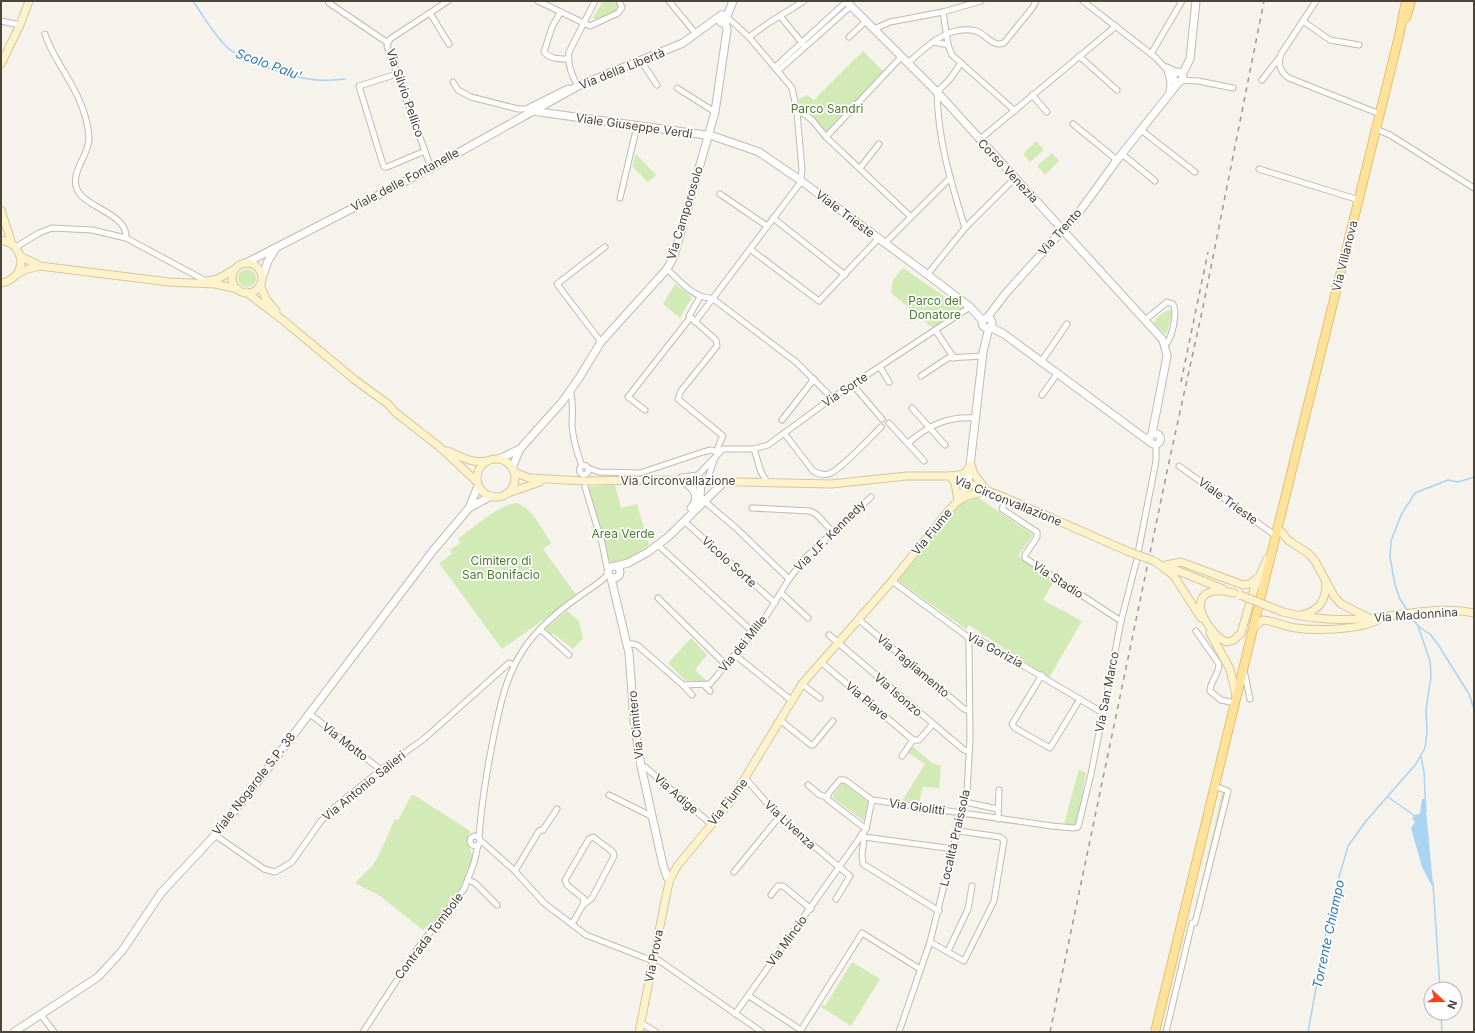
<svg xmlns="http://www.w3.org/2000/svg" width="1475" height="1033" viewBox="0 0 1475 1033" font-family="Inter,sans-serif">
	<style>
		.green { fill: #d2eab5 }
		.water { fill: #a9d4f2 }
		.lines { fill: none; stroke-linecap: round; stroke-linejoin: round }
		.stream { stroke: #a9d4f2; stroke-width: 1.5 }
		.minor-casing { stroke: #c2bbae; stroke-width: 7 }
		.tertiary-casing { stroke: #c2bbae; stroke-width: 9 }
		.secondary-casing { stroke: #d6c79b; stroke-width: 9 }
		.primary-casing { stroke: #e6c16a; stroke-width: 10 }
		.minor { stroke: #fff; stroke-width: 5 }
		.tertiary { stroke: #fff; stroke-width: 7 }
		.secondary { stroke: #fff3cd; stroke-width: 7 }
		.primary { stroke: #ffe39c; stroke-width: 8 }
		.rail { stroke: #9a9a9a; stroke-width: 1.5; stroke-dasharray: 5 5; stroke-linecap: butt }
		.secondary-bridge-casing { stroke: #d6c79b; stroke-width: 9; stroke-linecap: butt }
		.secondary-bridge { stroke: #fff3cd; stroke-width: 7 }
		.labels { text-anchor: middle; stroke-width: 3.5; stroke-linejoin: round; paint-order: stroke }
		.street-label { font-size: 12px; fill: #4b4439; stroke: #fff }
		.park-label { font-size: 12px; fill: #4a7f2a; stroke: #fff }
		.water-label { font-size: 13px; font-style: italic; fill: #2e7ab2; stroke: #fff }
	</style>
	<rect width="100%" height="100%" fill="#f6f3ec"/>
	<g class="green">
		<polygon points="603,1 618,3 619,10 598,21 593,18"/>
		<polygon points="863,51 885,73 827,132 809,113 800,111 799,99 807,95 814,100"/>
		<polygon points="1036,141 1044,150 1030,162 1023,154"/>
		<polygon points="1052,153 1059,161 1045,175 1037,166"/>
		<polygon points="636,154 656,175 648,182 632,166"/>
		<polygon points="903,268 963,309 933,328 891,293 893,280"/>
		<circle cx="247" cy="278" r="9"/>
		<polygon points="675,284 692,297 680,318 663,304"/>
		<path d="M1171,309L1172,312L1167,333L1165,334L1154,323C1156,315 1164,313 1171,309Z"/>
		<polygon points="615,485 621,508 637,504 649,545 625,561 612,564 602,543 585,487"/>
		<polygon points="977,497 1033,535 1018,556 1054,581 1043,600 1082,621 1049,678 969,625 966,629 897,580 959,505"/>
		<path d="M516,503C532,507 542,529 551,543L543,549L577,596L502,649L439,563L452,554L450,550L460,543L458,539C473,528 498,505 516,503Z"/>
		<polygon points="567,611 579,621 583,638 573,649 553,633 551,635 545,629"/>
		<polygon points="691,638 707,655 695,670 707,681 686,681 668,663"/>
		<polygon points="912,746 932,763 941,766 939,788 923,787 919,802 902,801 925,764 907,752"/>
		<polygon points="1079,769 1086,773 1077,823 1074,825 1064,824"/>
		<polygon points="843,783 868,802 864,821 833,798 833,795"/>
		<polygon points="1223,789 1228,791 1195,923 1192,923"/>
		<polygon points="414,795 470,831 467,841 473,857 471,866 458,894 434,925 430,923 423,930 380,896 355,883 371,867 378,857 395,819 398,820 411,796"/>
		<polygon points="852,962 880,979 851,1026 821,1007 823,1004 825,1006"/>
	</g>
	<polygon class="water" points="1422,799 1425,799 1433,885 1432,886 1422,867 1411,828 1415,822 1412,818 1415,815 1420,814"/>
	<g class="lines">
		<g class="stream">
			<path d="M193,1C204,17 213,34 228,48C242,61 298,79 317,80C326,81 336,80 345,79"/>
			<polyline points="1408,611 1400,599 1395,585 1390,557 1391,541 1401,515 1415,493 1448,480 1458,482 1474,477"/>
			<polyline points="1411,616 1418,626 1431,635 1439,646 1469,694 1474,709"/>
			<polyline points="1421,757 1424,772 1426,812"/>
			<polyline points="1388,797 1415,816"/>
			<polyline points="1433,883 1440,989"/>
			<polyline points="1441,1013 1442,1032"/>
			<polyline points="1308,1032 1331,905 1348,846 1366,821 1416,764 1425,748 1427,732 1426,710 1431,676 1430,661 1418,626"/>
		</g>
		<defs>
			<g id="minor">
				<polyline points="328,1 329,3 388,43"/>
				<polyline points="538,1 590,26 618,13 622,7 619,1"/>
				<polyline points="669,1 696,34"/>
				<polyline points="1083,1 1155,57 1173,76"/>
				<path d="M1316,1L1281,54C1277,64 1281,73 1289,78L1380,114"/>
				<polyline points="943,12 948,45 952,55 1015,111"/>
				<polyline points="430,13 449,44"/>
				<path d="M560,13L552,27L544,52C550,59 559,59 568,59"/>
				<polyline points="780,16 803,44"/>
				<polyline points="1,21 20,25"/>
				<polyline points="1303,21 1330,40 1359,45"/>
				<polyline points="874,29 890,22 943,12 981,1"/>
				<path d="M45,34C50,50 58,61 66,75C77,93 88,117 89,138C89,157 67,174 79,193C89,208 128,215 126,238"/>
				<polyline points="749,37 770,22 804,1"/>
				<polyline points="849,37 866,21"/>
				<polyline points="933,42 948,45"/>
				<polyline points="1151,54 1182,1"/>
				<polyline points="1079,56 1117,90"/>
				<polyline points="641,61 657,85"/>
				<path d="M908,63C927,46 949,24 976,31C986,34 993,48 1004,43L1033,7L1036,1"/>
				<path d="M961,63L950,79L937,92C938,142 951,182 965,228"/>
				<polyline points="775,67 847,1"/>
				<polyline points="1167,67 1177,72"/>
				<polyline points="1167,70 1170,82 1169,94"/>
				<polyline points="778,71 851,6"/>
				<polyline points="397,74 359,86 381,158 384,167 387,167 425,151"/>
				<polyline points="1181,80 1198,81 1233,88"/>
				<polyline points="1262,80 1279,58"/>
				<polyline points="453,82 458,90 471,97 518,109 526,109 532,111"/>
				<path d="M578,86C572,76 567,64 569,52L595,1"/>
				<polyline points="677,88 715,112"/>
				<polyline points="1032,95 1047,112"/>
				<polyline points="526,109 568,88"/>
				<polyline points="797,112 806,115 813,121 826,137 910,216"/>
				<polyline points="1073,124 1117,160"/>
				<polyline points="1376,129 1390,135 1474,188"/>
				<polyline points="1141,130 1195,172"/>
				<polyline points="826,137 902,56"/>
				<polyline points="979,140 1116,26"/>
				<polyline points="1122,154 1155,181"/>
				<polyline points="431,168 387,46 390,39 448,1"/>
				<polyline points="860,168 879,144"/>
				<polyline points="1259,169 1359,200"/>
				<polyline points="720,194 767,226"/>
				<polyline points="620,198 637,126"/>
				<polyline points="773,218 845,275"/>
				<polyline points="885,243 950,178"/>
				<polyline points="16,247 39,233 52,228 92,230 126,238 206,281"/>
				<polyline points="750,249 819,301 878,239"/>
				<path d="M667,269C679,280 694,299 712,298L796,362L832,398"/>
				<polyline points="927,275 965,228 1015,178"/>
				<polyline points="700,297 689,316 716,340 717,346 681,391 678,399 723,436 718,447 718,452"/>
				<path d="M1145,320L1167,302L1173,304C1178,312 1172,340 1165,345"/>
				<polyline points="695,322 800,183 802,170 797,112 792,88 749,37 727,17"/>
				<polyline points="936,331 954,358"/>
				<polyline points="601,342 557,284 605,247"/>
				<polyline points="1041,362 1067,324"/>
				<polyline points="880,367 889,382"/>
				<polyline points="921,376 948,358 983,356"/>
				<polyline points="853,385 882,419"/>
				<path d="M570,390C574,401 572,414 572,425C573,439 577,453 582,466"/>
				<polyline points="1042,395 1057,374"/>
				<polyline points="912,408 945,445"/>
				<polyline points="645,410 628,397 690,318"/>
				<polyline points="782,420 814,379"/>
				<polyline points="889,423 924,461"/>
				<path d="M784,433L813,471C818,474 825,476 831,473C844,466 869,439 881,427"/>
				<path d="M908,443C929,425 948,416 976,418"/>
				<polyline points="754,449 761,472 767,482"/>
				<circle cx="584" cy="470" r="4.5"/>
				<polyline points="1179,466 1276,536"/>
				<polyline points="588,468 599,472 640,473 703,452 711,450 718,452"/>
				<polyline points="681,477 698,475 723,449 754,449 768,445 832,398 970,307"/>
				<polyline points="707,480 715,458"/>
				<polyline points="585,487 602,543 608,572"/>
				<polyline points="1006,498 1002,509 1037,532 1037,537 1025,555 1025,558 1121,621"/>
				<polyline points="703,500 736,528 789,579 806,557 871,497"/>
				<polyline points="752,508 810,511 816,514 833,532"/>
				<polyline points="684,521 775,603"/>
				<polyline points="658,545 754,633"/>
				<polyline points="1138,553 1156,461 1156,444"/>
				<polyline points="892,581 968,637 976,638 987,644 1103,713"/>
				<polyline points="781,593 808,618"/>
				<polyline points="658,598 726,665"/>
				<polyline points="858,619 964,709 969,710"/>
				<polyline points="540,629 569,655"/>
				<path d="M1196,631L1219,664C1219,675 1210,681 1210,691L1221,700L1235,703"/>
				<polyline points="829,635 964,750 969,751"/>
				<polyline points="627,643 637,645 683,685 710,684 765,618 789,579"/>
				<polyline points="735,655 791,700"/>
				<polyline points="821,662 913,740 919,740 932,725"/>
				<polyline points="1244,670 1250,699"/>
				<polyline points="1042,675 1012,724 1015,728 1050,748 1080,699"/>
				<polyline points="802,684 820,698"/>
				<polyline points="683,685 692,695"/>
				<polyline points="704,685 710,691"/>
				<polyline points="310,714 381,770"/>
				<polyline points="780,720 811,745 813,745 833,721"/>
				<polyline points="902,756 913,740"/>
				<polyline points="641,766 645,767 711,824"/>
				<polyline points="746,779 779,817 850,876 836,899"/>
				<polyline points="808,785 820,795 827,797"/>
				<polyline points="609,795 651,816"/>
				<polyline points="965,802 998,809"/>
				<polyline points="998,819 999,790"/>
				<polyline points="866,829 827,799 829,793 840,780 845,780 872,800 1052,826 1073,828 1078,827 1091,774 1121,621 1137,559"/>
				<polyline points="215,835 264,869 275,872 292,862 321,821 335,807 381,770 425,738 509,663 514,665"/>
				<polyline points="861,835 864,837 862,855 863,864 939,911"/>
				<circle cx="475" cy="841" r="5"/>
				<polyline points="864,837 954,849"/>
				<path d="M479,838C481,806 486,776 492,745C500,703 508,661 540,629C551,618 564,607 577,598C587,590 600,584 608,574"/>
				<polyline points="479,839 515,871 544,903 586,935 653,961"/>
				<polyline points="515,871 539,831 543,830 557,809"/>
				<polyline points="734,872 779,817"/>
				<polyline points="468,880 475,883 497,905"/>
				<polyline points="771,895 778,886 783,886 811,909"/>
				<polyline points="572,924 583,905 584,899 567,885 565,880 589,839 593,837 613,852 614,856 592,898 583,905"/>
				<polyline points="930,942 964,961 994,901 1004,840 1000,837 959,831"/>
				<polyline points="948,951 968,909 972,886"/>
				<polyline points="654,957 762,1032"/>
				<polyline points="749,996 801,1030 862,933 920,969"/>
				<polyline points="735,1014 866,829 872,800"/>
				<polyline points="41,1015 54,1032"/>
				<polyline points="641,1023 656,1032"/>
				<polyline points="363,1032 418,948 464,889 474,863 478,845"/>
				<polyline points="899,1032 930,942 967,792 970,739 969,643 968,637"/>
				<polyline points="1166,1032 1192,923 1195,923 1228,791 1215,786"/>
			</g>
			<g id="tertiary">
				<polyline points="846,1 937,92 1163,340 1167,356 1152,434"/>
				<circle cx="723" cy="19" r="4"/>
				<polyline points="727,16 733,1"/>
				<circle cx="1178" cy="77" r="5"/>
				<polyline points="1182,75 1190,59 1196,1"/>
				<polyline points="532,111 713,136 759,152 800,180 924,272 970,307 983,321"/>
				<polyline points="246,263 431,168 578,86 683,43 721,15"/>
				<polyline points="262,278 268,261 276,248"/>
				<circle cx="987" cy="323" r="5"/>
				<polyline points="987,318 1006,293 1080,211 1117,160 1179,82"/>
				<polyline points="990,327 1004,334 1150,442"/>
				<circle cx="1155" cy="439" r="5.5"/>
				<polyline points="499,459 520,449"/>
				<polyline points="512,468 520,449 562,402 579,378 601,342 667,269 674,256 715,112 727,30 725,22"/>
				<path d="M682,481C694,487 701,497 691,508"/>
				<polyline points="701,481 700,497 703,500"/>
				<polyline points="968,483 983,352 989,328"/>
				<polyline points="469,508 478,486"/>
				<circle cx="614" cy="572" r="6"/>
				<polyline points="616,566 628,563 648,552 668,537 725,481"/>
				<polyline points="611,578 629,653 634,721 641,766 663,865 667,877 670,879"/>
				<polyline points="14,1032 98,977 122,951 161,893 215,835 259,780 432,552 469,508 491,496"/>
			</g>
			<g id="secondary">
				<polyline points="1,64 20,25 29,1"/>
				<polyline points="1,210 12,244"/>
				<path d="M1,240C13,242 20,250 21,262C20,273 13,281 1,283"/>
				<polyline points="20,256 40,266 169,282 215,284 238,289"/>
				<circle cx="247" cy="278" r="15"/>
				<polyline points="18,274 24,270 40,266"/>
				<polyline points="207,281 218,279 235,269"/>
				<polyline points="260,285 266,299 276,311"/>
				<polyline points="246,292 284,321 355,380 388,404 395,412 442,449 477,482"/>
				<path d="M448,451C461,457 473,464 487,461"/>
				<circle cx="496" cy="478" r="19"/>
				<polyline points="971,465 974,474 987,491"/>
				<polyline points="514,472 529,478 585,481 659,480 831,484 907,476 950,476 1006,498 1127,551"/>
				<polyline points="950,476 955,483 958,501"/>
				<polyline points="952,476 964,474 971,465"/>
				<polyline points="508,493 540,482"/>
				<polyline points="958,501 967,496 987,491"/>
				<polyline points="1278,528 1288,540 1309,554 1315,561 1334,596 1341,604 1367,617"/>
				<polyline points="1156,562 1174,576 1201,618"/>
				<polyline points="1166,565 1181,562 1243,585 1250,584 1257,578"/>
				<polyline points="1166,566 1223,589"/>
				<path d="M1234,593C1227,592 1217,589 1210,592C1186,600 1213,638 1227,642L1234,640L1241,633L1254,589L1267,559"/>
				<path d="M1283,612C1320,622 1358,621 1395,615C1421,612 1448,607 1474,613"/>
				<path d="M1301,615C1319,611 1326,601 1326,583"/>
				<path d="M1253,630L1256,625L1263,620C1275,621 1285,627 1296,628C1316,631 1365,630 1381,618"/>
				<polyline points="1210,633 1230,669 1236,695"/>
				<polyline points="639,1032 667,891 670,879 678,865 731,801 802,684 892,581 949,510 958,501 968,483"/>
			</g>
			<g id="primary">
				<polyline points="1406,18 1411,1"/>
				<polyline points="1155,1032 1267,571 1399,36 1406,1"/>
			</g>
		</defs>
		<use href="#minor" class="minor-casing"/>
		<use href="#tertiary" class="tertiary-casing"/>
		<use href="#secondary" class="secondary-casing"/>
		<use href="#primary" class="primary-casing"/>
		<use href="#minor" class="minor"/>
		<use href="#tertiary" class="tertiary"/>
		<use href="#secondary" class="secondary"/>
		<use href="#primary" class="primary"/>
		<g class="rail">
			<polyline points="1181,382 1208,252"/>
			<polyline points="1050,1032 1169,462 1203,307 1264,1"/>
		</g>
		<defs>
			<g id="secondary-bridge">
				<polyline points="1127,551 1154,561"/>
				<polyline points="1240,595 1283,612"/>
			</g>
		</defs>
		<use href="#secondary-bridge" class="secondary-bridge-casing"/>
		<use href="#secondary-bridge" class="secondary-bridge"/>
	</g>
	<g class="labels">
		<g class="street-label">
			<text transform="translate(622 69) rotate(-22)" y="4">Via della Libertà</text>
			<text transform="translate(405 93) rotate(71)" y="4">Via Silvio Pellico</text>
			<text transform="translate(634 126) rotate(8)" y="4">Viale Giuseppe Verdi</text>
			<text transform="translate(1008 171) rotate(47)" y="4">Corso Venezia</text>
			<text transform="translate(405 180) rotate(-28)" y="4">Viale delle Fontanelle</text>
			<text transform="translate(685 213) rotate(-73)" y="4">Via Camporosolo</text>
			<text transform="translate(845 214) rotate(37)" y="4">Viale Trieste</text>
			<text transform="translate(1060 232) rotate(-48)" y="4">Via Trento</text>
			<text transform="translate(1345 256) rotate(-76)" y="4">Via Villanova</text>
			<text transform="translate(845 390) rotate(-34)" y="4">Via Sorte</text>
			<text x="678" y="485">Via Circonvallazione</text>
			<text transform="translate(1008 501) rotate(22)" y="4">Via Circonvallazione</text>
			<text transform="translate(1228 501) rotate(36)" y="4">Viale Trieste</text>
			<text transform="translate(932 532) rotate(-51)" y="4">Via Fiume</text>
			<text transform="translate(830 536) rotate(-45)" y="4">Via J.F. Kennedy</text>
			<text transform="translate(729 562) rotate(42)" y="4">Vicolo Sorte</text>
			<text transform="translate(1058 580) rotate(33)" y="4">Via Stadio</text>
			<text transform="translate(1416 615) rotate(-4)" y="4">Via Madonnina</text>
			<text transform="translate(743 644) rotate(-51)" y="4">Via dei Mille</text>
			<text transform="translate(995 650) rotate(28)" y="4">Via Gorizia</text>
			<text transform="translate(913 666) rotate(40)" y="4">Via Tagliamento</text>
			<text transform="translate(1107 692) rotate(-79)" y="4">Via San Marco</text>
			<text transform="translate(898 695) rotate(41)" y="4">Via Isonzo</text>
			<text transform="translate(867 701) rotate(40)" y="4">Via Piave</text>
			<text transform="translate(636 725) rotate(-96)" y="4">Via Cimitero</text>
			<text transform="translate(345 742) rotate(38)" y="4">Via Motto</text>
			<text transform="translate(254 784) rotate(-52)" y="4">Viale Nogarole S.P. 38</text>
			<text transform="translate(364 786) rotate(-39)" y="4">Via Antonio Salieri</text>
			<text transform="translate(676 794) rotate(41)" y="4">Via Adige</text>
			<text transform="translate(728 802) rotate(-52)" y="4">Via Fiume</text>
			<text transform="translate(917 807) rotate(8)" y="4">Via Giolitti</text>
			<text transform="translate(790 825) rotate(43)" y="4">Via Livenza</text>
			<text transform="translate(955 838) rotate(-77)" y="4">Località Praissola</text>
			<text transform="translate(429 936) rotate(-53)" y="4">Contrada Tombole</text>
			<text transform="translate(787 941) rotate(-54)" y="4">Via Mincio</text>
			<text transform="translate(654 956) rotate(-79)" y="4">Via Prova</text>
		</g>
		<g class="park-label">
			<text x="827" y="113">Parco Sandri</text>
			<text x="935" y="305">Parco del<tspan x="935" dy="14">Donatore</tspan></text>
			<text x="623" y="538">Area Verde</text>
			<text x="501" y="565">Cimitero di<tspan x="501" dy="14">San Bonifacio</tspan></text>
		</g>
		<g class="water-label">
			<text transform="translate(269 64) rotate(20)" y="5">Scolo Palu'</text>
			<text transform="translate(1328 934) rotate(-78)" y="5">Torrente Chiampo</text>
		</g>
	</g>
	<rect width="1475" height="1033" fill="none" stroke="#4b4439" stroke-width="4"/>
	<g transform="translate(1443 1001) rotate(111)"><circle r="19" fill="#ffffff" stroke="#b7b4b0"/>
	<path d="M0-3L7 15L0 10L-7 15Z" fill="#fc3f1d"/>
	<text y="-6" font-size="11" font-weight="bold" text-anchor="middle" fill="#4b4439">N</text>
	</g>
</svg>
